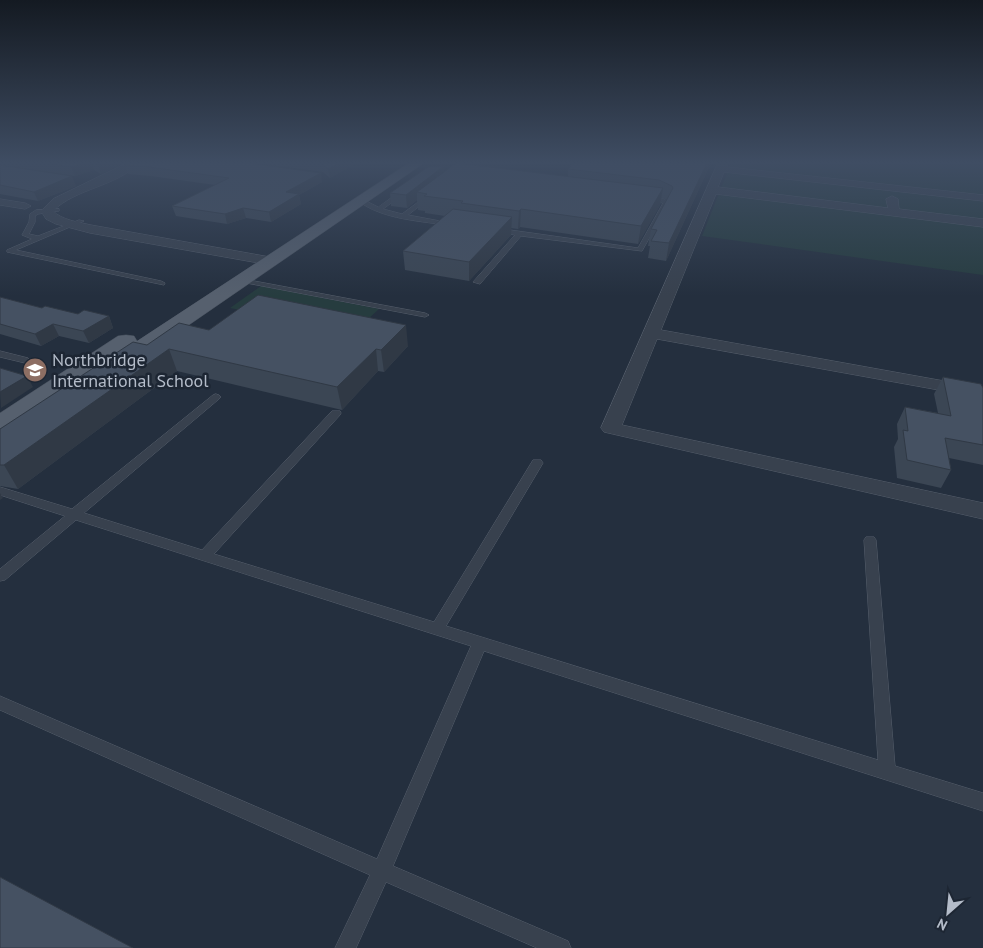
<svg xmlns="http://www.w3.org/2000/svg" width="983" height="948" viewBox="0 0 983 948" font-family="'PT Sans',sans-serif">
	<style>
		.green { fill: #263c3f }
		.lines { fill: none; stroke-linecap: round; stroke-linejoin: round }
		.lane-casing { stroke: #565f6c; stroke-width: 1 }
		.street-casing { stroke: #565f6c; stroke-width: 1 }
		.primary-casing { stroke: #414a57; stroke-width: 1 }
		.lane { fill: #38414e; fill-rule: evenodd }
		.street { fill: #38414e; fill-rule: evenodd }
		.primary { fill: #56606e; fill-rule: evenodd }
		.wall { fill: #3b4654 }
		.shaded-wall { fill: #303945 }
		.building { fill: #455162; stroke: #303945 }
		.labels { text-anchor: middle; stroke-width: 5; stroke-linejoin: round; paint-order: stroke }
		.poi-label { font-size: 18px; fill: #b4bcc9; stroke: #1d2633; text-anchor: start }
	</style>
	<rect width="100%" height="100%" fill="#242f3e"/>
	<g class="green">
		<polygon points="731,163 983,163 983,275 702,236"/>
		<polygon points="261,286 379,309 353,333 230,308"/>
	</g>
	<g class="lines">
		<defs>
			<g id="lane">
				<path d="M401,191L406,192L383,209L402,214L429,194L432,196L431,197L408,215L456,224L453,226C422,221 382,220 357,200L362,199L378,207Z"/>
				<polygon points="647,196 664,199 669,203 642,251 521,236 480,284 473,282 515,235 494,231 494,229 496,228 638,248 663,203 645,199 645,197"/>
				<polygon points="59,209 59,211 38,214 35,216 35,222 29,234 38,236 79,220 84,221 16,250 161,281 165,283 164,285 7,252 7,250 32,239 22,235 29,222 30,214 36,210"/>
				<polygon points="238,278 425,313 429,315 425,317 241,282 238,282"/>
				<polygon points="0,351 28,358 30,360 25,363 0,357"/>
				<polygon points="216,394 219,395 221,397 219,399 84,513 202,550 332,411 340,411 341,413 340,415 214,554 434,622 533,460 541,460 543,463 446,626 878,760 864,540 866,537 874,537 876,540 895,766 983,793 983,811 484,651 393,866 568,941 571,948 537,948 386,882 356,948 335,948 370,875 0,710 0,696 377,859 471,646 76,520 5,580 0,581 0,569 65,516 0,495 0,487 72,509 213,395"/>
			</g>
			<g id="street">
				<path d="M127,163H139C116,187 76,188 53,211C62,220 78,222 91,225L270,257L277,261L270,265L90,233L56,224L46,219L41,211L53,199Z"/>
				<polygon points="718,163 728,163 727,167 983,195 983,201 724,172 718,187 888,208 886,199 892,196 898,199 899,209 983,219 983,227 716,194 661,330 983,388 983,398 657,339 622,425 983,503 983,519 604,432 601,428"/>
				<polygon points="0,199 25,203 31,206 25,209 0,205"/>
			</g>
			<polygon id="primary" points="409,163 424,163 122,371 114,373 106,371 103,366 9,429 0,432 0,413 118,336 126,335 134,336 137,341"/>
		</defs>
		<use href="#lane" class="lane-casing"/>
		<use href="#street" class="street-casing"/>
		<use href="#primary" class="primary-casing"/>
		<use href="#lane" class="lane"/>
		<use href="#street" class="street"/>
		<use href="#primary" class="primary"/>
	</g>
	<g class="wall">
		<polygon points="0,163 123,163 101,174 94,170 75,176 0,165"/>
		<polygon points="128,163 322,182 299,195 301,204 271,222 246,218 227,224 176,216 172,206 215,185 151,176 128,174 125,165"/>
		<polygon points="257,163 356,163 330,178 323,172"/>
		<polygon points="0,165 76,186 38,201 0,194"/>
		<polygon points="710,165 666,261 648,258 650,246 648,246 651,229 667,200 662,198 660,205 638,244 520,227 518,229 511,228 511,235 469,281 405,270 403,251 445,216 425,213 425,211 418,210 417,200 407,208 391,206 390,193 444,166 444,172 568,177 568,169"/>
		<polygon points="0,297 42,308 78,314 109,316 113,328 89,343 59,336 41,346 0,334"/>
		<polygon points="209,330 408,346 384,372 378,371 342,410 177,371 18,489 0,486 0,429 147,345"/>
		<polygon points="943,377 983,388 983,465 949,458 951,470 941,488 897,478 894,447 898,439 897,424 905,407 938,413 934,394"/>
	</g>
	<g class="shaded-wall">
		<polygon points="85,163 92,163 94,170 75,176 71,167"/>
		<polygon points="101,163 123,163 101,174 98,164"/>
		<polygon points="339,163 356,163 330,178 328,169"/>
		<polygon points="707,163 710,163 710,165 666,261 669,243"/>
		<polygon points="444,166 445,178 417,192 417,200 407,208 406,195"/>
		<polygon points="321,173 322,182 299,195 301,204 271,222 269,212 286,192"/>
		<polygon points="72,176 76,186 38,201 34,192"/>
		<polygon points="663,188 660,205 638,244 641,226"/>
		<polygon points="243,208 246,218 227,224 225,214"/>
		<polygon points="521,209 520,227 518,229 519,211"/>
		<polygon points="512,217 511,235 469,281 469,262"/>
		<polygon points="109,316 113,328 89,343 83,331"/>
		<polygon points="53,324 59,336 41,346 35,334"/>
		<polygon points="406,325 408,346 384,372 381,350"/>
		<polygon points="169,349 177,371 18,489 4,465"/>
		<polygon points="376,349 378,371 342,410 337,387"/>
		<polygon points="27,376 33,387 1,408 0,392"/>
		<polygon points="0,493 3,498 0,500"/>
	</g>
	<g class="building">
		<polygon points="45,163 85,163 71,167"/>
		<polygon points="128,163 249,163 321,173 286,192 299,194 269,212 243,208 225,214 172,206 229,178 149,167 125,165"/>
		<polygon points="322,163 339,163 328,169"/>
		<polygon points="456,163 663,188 641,226 521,209 519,211 461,203 463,201 424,196 427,194 417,192"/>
		<polygon points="573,163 707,163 669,243 651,241 657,230 651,229 673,188 672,186 659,180 568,169"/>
		<polygon points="0,165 72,176 34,192 0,185"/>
		<polygon points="444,166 406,195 390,193 428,167"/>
		<polygon points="453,209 512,217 469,262 403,251"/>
		<polygon points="258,295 406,325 381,350 376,349 337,387 169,349 4,465 0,465 0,429 133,342 147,345 179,323 209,330"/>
		<polygon points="0,297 42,308 45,306 78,314 84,310 109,316 83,331 53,324 35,334 0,324"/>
		<polygon points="0,368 27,376 0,392"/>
		<polygon points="943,377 981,384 983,388 983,445 945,438 951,470 907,460 903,430 908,431 905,407 951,416"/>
		<polygon points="0,877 133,948 0,948"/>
	</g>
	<linearGradient id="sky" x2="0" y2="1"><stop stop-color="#141a22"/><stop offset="0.55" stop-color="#3f4d63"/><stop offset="1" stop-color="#3f4d63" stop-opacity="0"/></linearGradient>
	<rect width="983" height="296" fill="url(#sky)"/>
	<defs>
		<symbol id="school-disc" viewBox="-11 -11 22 22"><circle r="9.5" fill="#8d6e63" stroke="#1d2633"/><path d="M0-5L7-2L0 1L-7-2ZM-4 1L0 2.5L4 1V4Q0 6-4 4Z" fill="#fff"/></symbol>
	</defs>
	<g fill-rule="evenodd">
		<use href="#school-disc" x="21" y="356" width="28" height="28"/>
	</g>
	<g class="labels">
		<g class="poi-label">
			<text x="52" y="366">Northbridge<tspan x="52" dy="21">International School</tspan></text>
		</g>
	</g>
	<g transform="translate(948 913) rotate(207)" stroke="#1d2633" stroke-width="4" paint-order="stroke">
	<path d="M0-4L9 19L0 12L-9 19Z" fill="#b4bcc9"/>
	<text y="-8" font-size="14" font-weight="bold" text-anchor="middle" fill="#b4bcc9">N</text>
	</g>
</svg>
